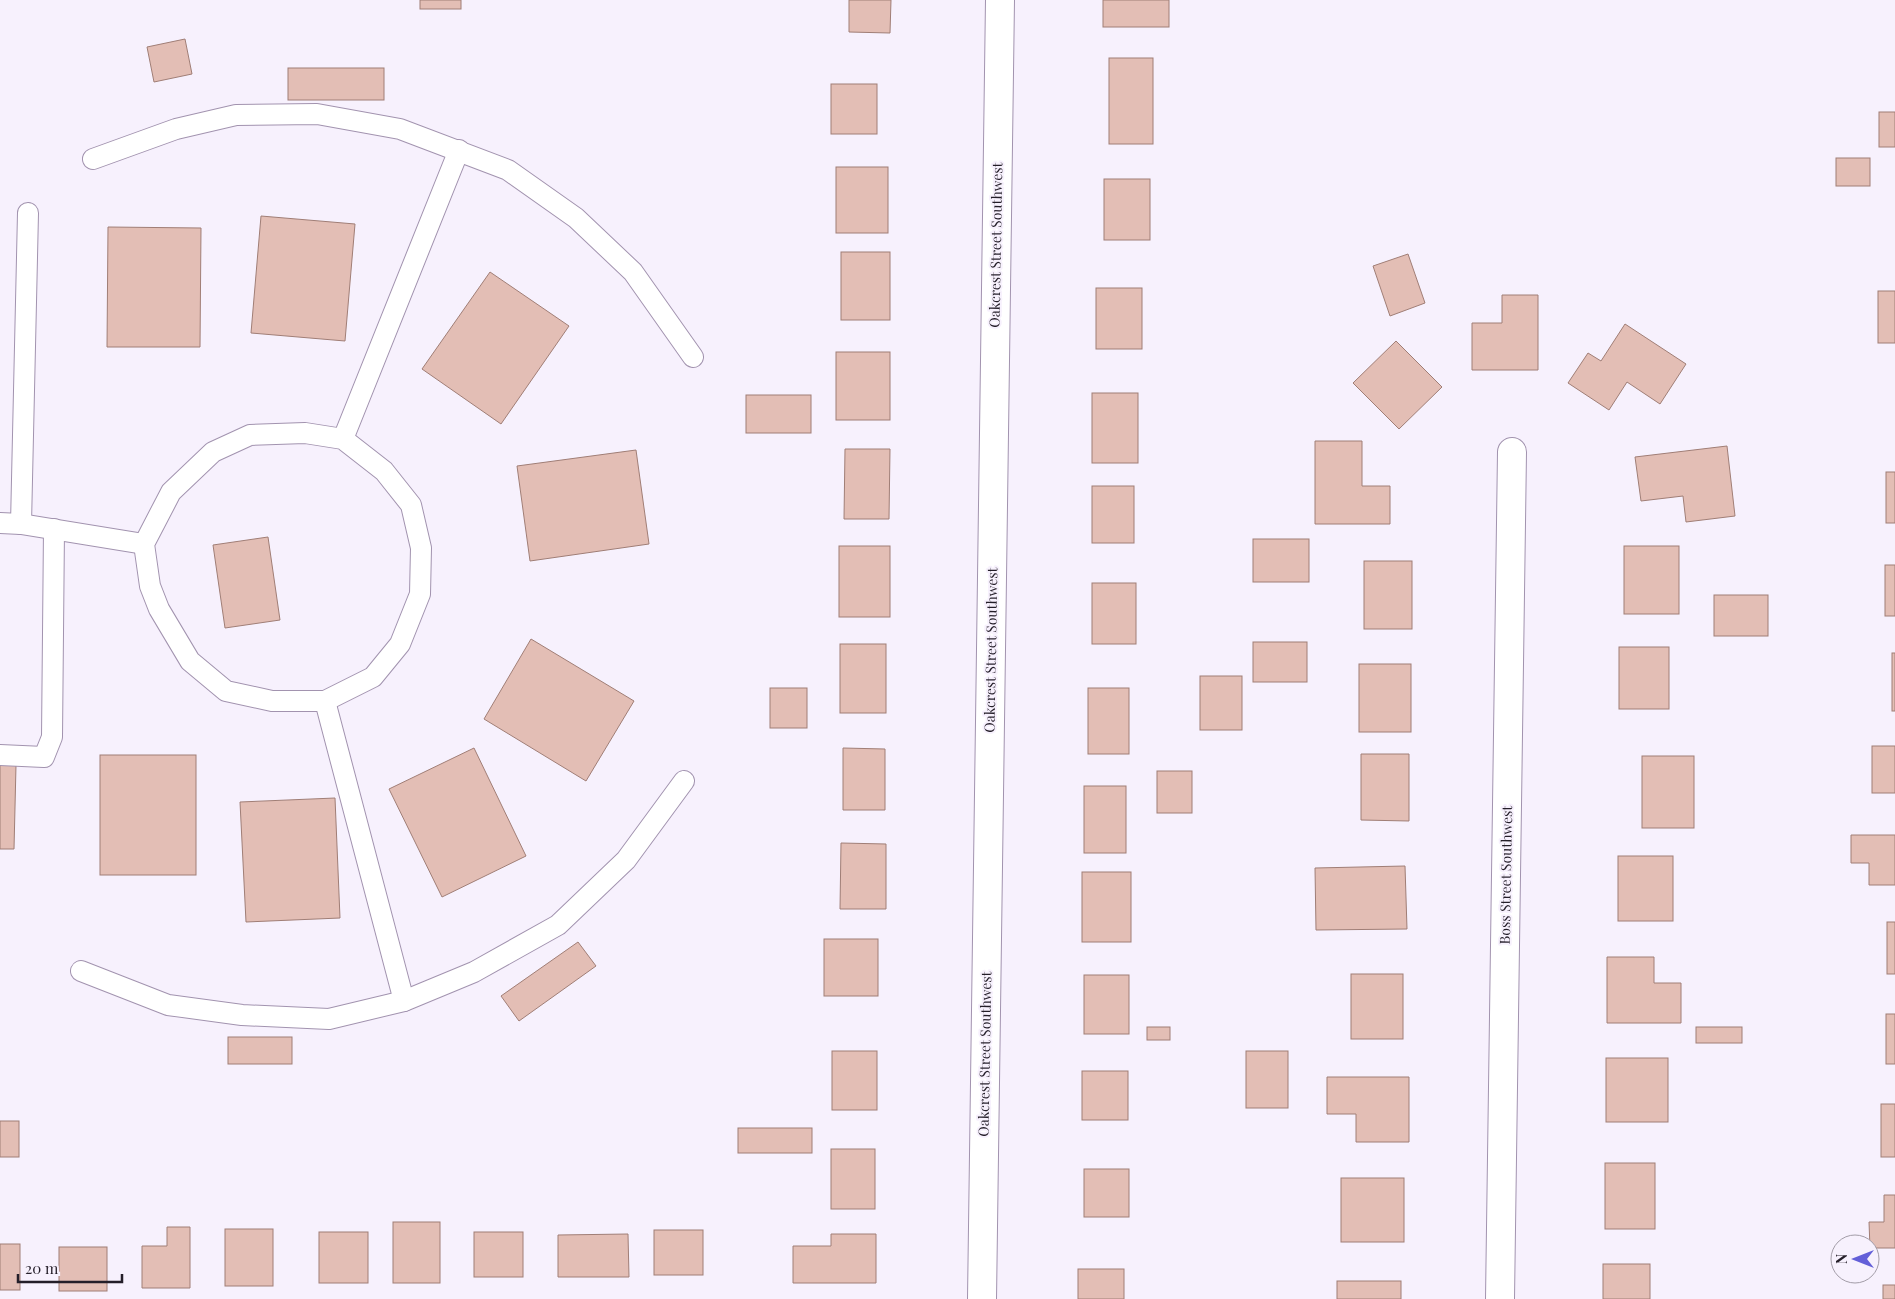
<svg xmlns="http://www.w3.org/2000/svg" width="1895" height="1299" viewBox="0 0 1895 1299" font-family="'Playfair Display',serif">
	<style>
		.building { fill: #e3beb5; stroke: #a07e76 }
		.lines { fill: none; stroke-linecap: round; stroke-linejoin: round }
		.lane-casing { stroke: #a293af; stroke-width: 22 }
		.street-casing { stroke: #a293af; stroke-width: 30 }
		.lane { stroke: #fff; stroke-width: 20 }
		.street { stroke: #fff; stroke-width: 28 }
		.labels { text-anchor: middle; stroke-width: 4; stroke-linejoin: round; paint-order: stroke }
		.street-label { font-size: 14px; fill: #241e29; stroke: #f7f1fd }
	</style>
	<rect width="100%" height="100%" fill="#f7f1fd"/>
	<g class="building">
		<rect x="420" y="0" width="41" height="9"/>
		<polygon points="849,0 891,0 890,33 849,32"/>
		<rect x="1103" y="0" width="66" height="27"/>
		<polygon points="185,39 192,74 154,82 147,47"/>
		<rect x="1109" y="58" width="44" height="86"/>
		<rect x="288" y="68" width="96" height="32"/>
		<rect x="831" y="84" width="46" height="50"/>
		<rect x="1879" y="112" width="16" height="35"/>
		<rect x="1836" y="158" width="34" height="28"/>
		<rect x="836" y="167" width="52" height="66"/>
		<rect x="1104" y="179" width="46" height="61"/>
		<polygon points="261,216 355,224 345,341 251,333"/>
		<polygon points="108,227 201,228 200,347 107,347"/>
		<rect x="841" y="252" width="49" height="68"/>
		<polygon points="1408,254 1425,303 1390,316 1373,266"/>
		<polygon points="490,272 569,326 501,424 422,369"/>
		<rect x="1096" y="288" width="46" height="61"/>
		<rect x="1878" y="291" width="17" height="52"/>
		<polygon points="1502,295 1538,295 1538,370 1472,370 1472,323 1502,323"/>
		<polygon points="1625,324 1686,364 1660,404 1627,382 1609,410 1568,383 1588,353 1601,361"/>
		<polygon points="1396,341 1442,387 1399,429 1353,383"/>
		<rect x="836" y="352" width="54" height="68"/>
		<rect x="1092" y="393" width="46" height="70"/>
		<rect x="746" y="395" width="65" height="38"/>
		<polygon points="1315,441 1362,441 1362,486 1390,486 1390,524 1315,524"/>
		<polygon points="1727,446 1735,516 1686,522 1683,496 1641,501 1635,457"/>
		<polygon points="845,449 890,449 889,519 844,519"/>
		<polygon points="636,450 649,544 530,561 517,466"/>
		<rect x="1886" y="472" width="9" height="51"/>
		<rect x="1092" y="486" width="42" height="57"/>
		<polygon points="268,537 280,620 225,628 213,545"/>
		<rect x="1253" y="539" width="56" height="43"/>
		<rect x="839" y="546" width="51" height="71"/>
		<rect x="1624" y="546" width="55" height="68"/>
		<rect x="1364" y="561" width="48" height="68"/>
		<rect x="1885" y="565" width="10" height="51"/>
		<rect x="1092" y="583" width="44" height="61"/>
		<rect x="1714" y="595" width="54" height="41"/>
		<polygon points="531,639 634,701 586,781 484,719"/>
		<rect x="1253" y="642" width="54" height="40"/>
		<rect x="840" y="644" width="46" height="69"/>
		<rect x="1619" y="647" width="50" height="62"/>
		<rect x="1892" y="653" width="3" height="58"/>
		<rect x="1359" y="664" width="52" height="68"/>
		<rect x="1200" y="676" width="42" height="54"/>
		<rect x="770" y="688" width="37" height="40"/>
		<rect x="1088" y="688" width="41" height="66"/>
		<rect x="1872" y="746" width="23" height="47"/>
		<polygon points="474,748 526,856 442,897 389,789"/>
		<polygon points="843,748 885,749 885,810 843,810"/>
		<polygon points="1361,754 1409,754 1409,821 1361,820"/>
		<rect x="100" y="755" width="96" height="120"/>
		<rect x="1642" y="756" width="52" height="72"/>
		<polygon points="0,765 16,765 14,849 0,849"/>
		<rect x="1157" y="771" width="35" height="42"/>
		<rect x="1084" y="786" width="42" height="67"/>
		<polygon points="335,798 340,918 246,922 240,802"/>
		<polygon points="1851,835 1895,835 1895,885 1869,885 1869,863 1851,863"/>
		<polygon points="841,843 886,844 886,909 840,909"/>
		<rect x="1618" y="856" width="55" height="65"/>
		<polygon points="1405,866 1407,929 1316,930 1315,868"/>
		<rect x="1082" y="872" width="49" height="70"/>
		<rect x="1887" y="922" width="8" height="52"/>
		<rect x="824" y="939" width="54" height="57"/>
		<polygon points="578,942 596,966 519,1021 501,996"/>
		<polygon points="1607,957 1654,957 1654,983 1681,983 1681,1023 1607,1023"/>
		<rect x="1351" y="974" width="52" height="65"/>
		<rect x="1084" y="975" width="45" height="59"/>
		<rect x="1886" y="1014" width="9" height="50"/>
		<rect x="1147" y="1027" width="23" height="13"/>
		<rect x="1696" y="1027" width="46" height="16"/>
		<rect x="228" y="1037" width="64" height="27"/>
		<rect x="832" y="1051" width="45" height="59"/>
		<rect x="1246" y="1051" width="42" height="57"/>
		<rect x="1606" y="1058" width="62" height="64"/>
		<rect x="1082" y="1071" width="46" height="49"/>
		<polygon points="1327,1077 1409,1077 1409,1142 1356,1142 1356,1114 1327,1114"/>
		<rect x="1881" y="1104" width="14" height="53"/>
		<rect x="0" y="1121" width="19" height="36"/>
		<rect x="738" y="1128" width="74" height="25"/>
		<rect x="831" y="1149" width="44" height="60"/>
		<rect x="1605" y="1163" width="50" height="66"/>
		<rect x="1084" y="1169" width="45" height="48"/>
		<rect x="1341" y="1178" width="63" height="64"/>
		<polygon points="1884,1195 1895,1195 1895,1248 1870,1248 1869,1222 1884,1222"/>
		<rect x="393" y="1222" width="47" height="61"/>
		<polygon points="167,1227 190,1227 190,1288 142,1288 142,1246 167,1246"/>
		<rect x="225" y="1229" width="48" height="57"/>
		<rect x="654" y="1230" width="49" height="45"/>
		<rect x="319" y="1232" width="49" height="51"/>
		<rect x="474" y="1232" width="49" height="45"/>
		<polygon points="628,1234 629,1277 558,1277 558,1235"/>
		<polygon points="831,1234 876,1234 876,1283 793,1283 793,1246 831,1246"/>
		<rect x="0" y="1244" width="20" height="46"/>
		<rect x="59" y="1247" width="48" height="44"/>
		<rect x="1603" y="1264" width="47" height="35"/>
		<rect x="1078" y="1269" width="46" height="30"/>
		<rect x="1337" y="1281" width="64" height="18"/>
		<rect x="1883" y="1285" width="12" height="14"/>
	</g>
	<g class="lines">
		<defs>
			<g id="lane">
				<polyline points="93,159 176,129 236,115 317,114 400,129 508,170 576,218 633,272 693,357"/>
				<polygon points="305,433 343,439 384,471 411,505 421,548 420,594 400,644 373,677 325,701 272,701 226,691 190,661 159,609 150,586 144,544 171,492 213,452 250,435"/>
				<polyline points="343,439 459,150"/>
				<polyline points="0,523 21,524 144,544"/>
				<polyline points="21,524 28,213"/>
				<polyline points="325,701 404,1001"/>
				<polyline points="0,755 44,757 52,737 54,529"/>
				<polyline points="81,971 168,1005 242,1015 329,1019 404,1001 474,972 558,925 626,860 684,781"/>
			</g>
			<g id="street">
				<polyline points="982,1299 1000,0"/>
				<polyline points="1500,1299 1512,452"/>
			</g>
		</defs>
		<use href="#lane" class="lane-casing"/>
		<use href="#street" class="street-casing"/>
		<use href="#lane" class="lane"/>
		<use href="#street" class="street"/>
	</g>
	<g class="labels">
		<g class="street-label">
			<text transform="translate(996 245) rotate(-89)" y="5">Oakcrest Street Southwest</text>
			<text transform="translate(991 650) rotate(-89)" y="5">Oakcrest Street Southwest</text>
			<text transform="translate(1506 875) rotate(-89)" y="5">Boss Street Southwest</text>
			<text transform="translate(985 1054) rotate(-89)" y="5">Oakcrest Street Southwest</text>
		</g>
	</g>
	<g transform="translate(1855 1259) rotate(270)"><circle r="24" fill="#f7f1fd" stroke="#a39da8"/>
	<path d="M0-4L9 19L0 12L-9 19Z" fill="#635fd8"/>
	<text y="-8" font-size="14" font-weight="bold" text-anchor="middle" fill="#241e29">N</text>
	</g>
	<path d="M18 1274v8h104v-8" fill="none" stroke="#241e29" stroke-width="2.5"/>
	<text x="25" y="1274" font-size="15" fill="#241e29" stroke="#f7f1fd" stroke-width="4" paint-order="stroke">20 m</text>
</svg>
